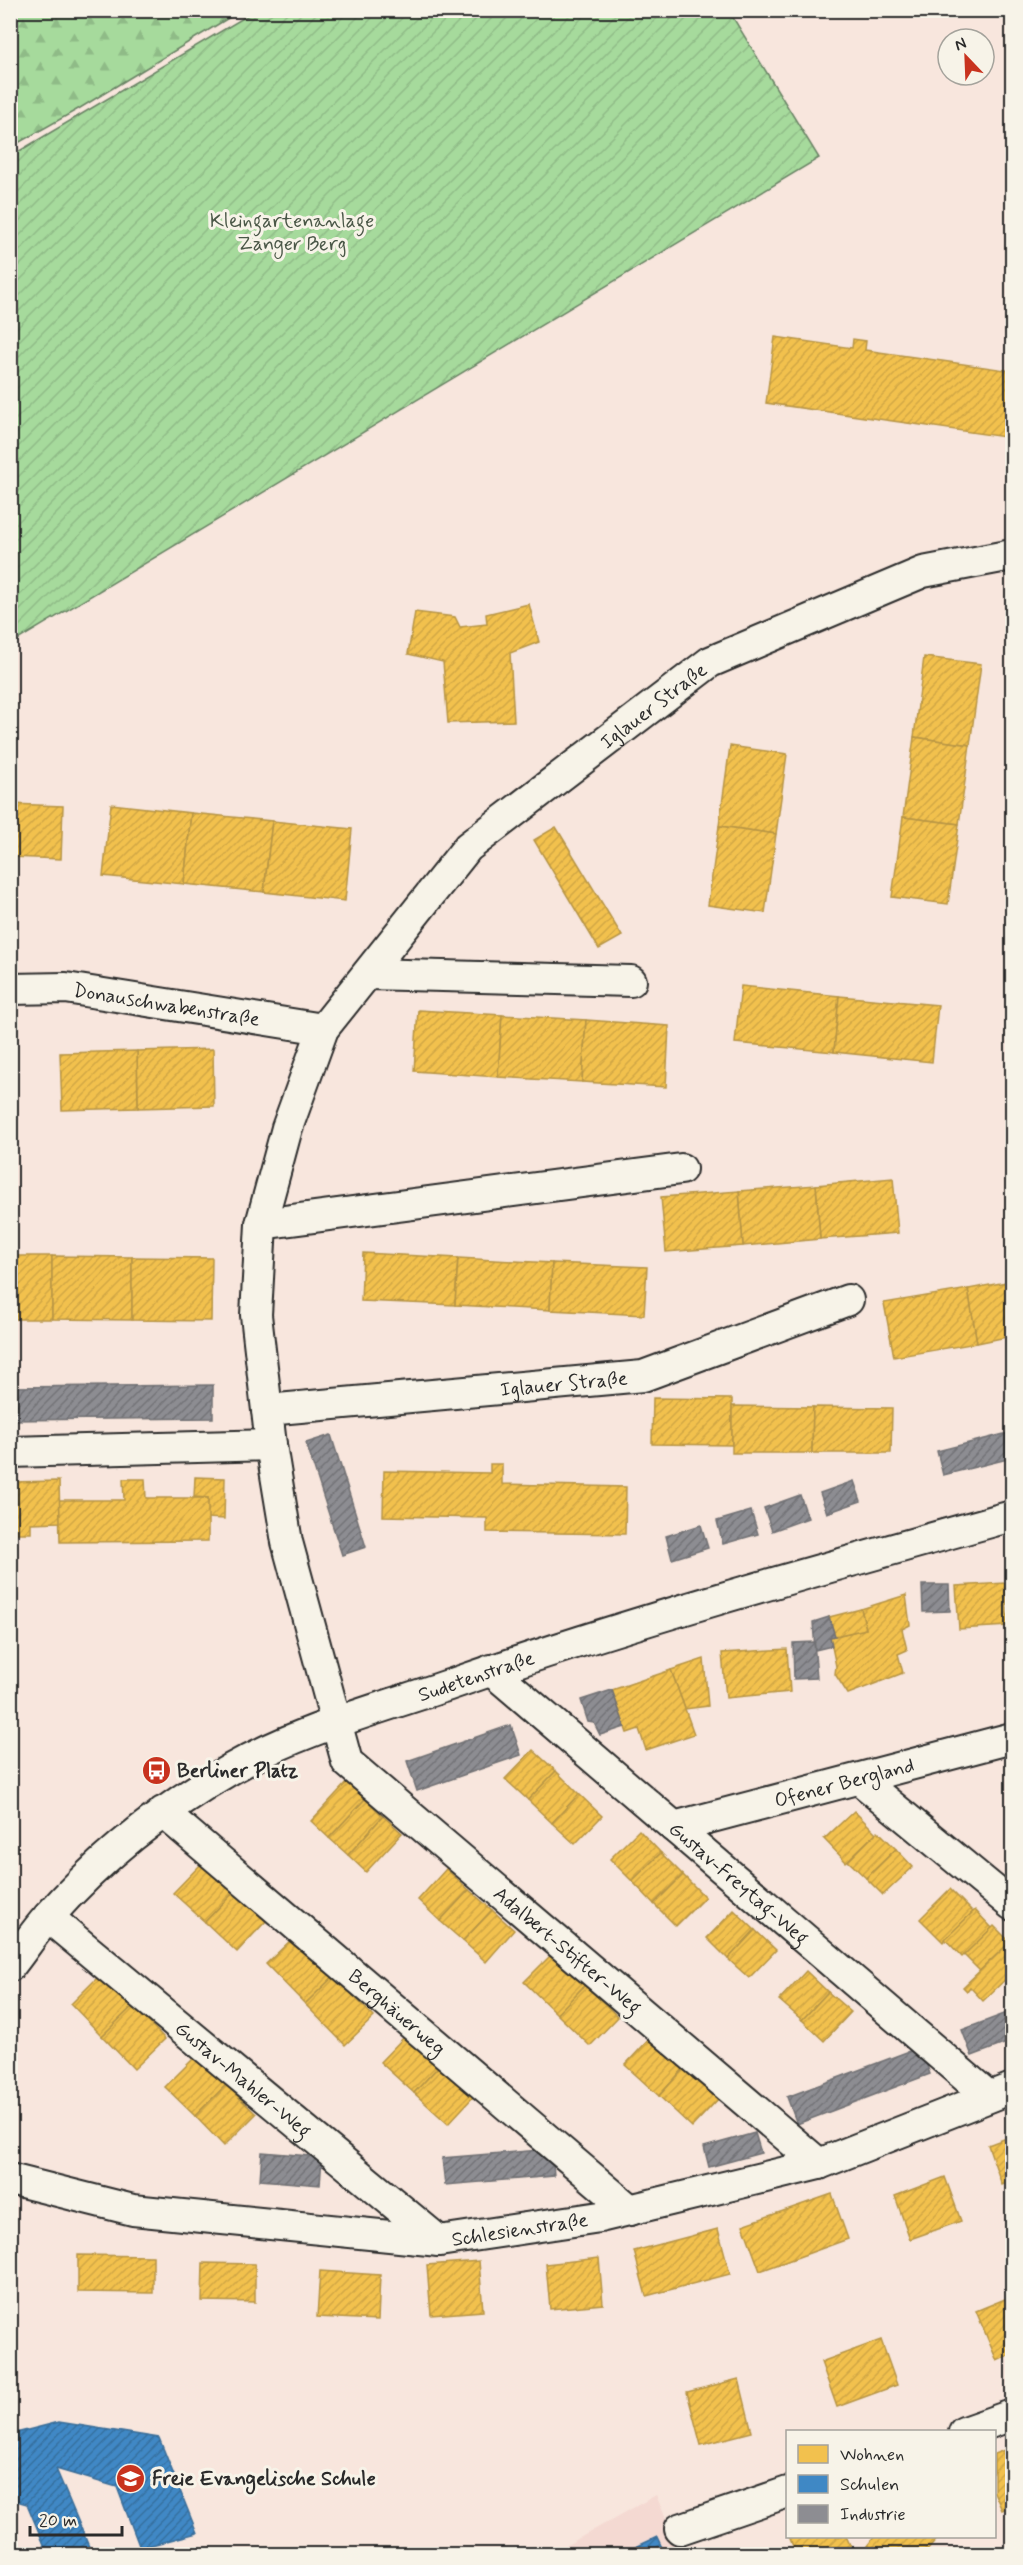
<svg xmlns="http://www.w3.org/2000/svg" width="1023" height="2565" viewBox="0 0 1023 2565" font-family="Mynerve,sans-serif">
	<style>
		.built { fill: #f4d9d2 }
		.forest { fill: url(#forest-firs); stroke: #688264; stroke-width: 1.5 }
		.garden { fill: url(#garden-furrows); stroke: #688264; stroke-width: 1.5 }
		.homes { fill: url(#homes-hatch); stroke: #b69444; stroke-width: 1.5 }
		.schools { fill: url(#schools-hatch); stroke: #396c97; stroke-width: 1.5 }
		.industry { fill: url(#industry-hatch); stroke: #707073; stroke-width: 1.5 }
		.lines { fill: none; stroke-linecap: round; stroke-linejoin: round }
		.minor-casing { stroke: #2b2b2b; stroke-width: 34 }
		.minor { stroke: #f7f3e8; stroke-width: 30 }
		.labels { text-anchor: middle; stroke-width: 6; stroke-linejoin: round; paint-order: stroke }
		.park-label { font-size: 20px; fill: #4a5747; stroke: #f7f3e8 }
		.street-label { font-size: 20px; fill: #2b2b2b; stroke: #f7f3e8 }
		.poi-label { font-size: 20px; font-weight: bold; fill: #2b2b2b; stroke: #f7f3e8; text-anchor: start }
	</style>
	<defs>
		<pattern id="forest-firs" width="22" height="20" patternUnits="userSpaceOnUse" patternTransform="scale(1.5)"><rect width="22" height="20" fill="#a6da9c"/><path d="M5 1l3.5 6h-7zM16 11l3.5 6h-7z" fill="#8fbb87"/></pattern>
		<pattern id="garden-furrows" width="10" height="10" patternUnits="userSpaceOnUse" patternTransform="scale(1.5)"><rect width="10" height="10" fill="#a6da9c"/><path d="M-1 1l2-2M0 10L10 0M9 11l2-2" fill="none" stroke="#8fbb87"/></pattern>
		<pattern id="homes-hatch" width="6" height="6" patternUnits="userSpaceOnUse" patternTransform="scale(1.5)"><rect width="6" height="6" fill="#f2c14e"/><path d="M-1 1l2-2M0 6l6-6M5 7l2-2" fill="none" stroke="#d0a644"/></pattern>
		<pattern id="schools-hatch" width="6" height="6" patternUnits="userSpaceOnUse" patternTransform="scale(1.5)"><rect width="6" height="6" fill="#3f88c5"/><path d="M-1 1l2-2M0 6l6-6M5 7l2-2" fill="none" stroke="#356fa0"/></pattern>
		<pattern id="industry-hatch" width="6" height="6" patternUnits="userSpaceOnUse" patternTransform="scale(1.5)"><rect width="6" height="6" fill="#8d8d92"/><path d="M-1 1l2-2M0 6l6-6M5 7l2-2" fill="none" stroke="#737377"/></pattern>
	</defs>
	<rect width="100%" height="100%" fill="#f8e6dd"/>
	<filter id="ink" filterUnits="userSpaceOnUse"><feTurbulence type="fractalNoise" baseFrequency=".0167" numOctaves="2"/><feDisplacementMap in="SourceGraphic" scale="12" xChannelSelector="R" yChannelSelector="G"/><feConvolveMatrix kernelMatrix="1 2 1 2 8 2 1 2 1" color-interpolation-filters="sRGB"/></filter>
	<g filter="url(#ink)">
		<polygon class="built" points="656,2495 681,2554 551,2554"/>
		<polygon class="forest" points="11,10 240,10 240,11 80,108 11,147"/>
		<polygon class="garden" points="255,11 729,11 819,158 11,644 11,156"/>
		<g class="homes">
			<polygon points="775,337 852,348 853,339 866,341 865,350 1012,371 1012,363 1012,438 766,403"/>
			<polygon points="529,604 539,642 510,653 514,721 448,723 443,662 408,654 415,612 455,617 460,627 487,624 486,614"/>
			<polygon points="924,657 981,664 970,745 914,737"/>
			<polygon points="914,737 970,745 959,824 903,817"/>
			<polygon points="730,746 787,754 776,834 719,826"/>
			<polygon points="10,804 63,806 61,859 10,857"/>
			<polygon points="111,804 191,813 184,884 103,876"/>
			<polygon points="191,813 272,821 264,892 184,884"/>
			<polygon points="903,817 959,824 948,904 892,897"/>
			<polygon points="272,821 352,829 345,901 264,892"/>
			<polygon points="719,826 776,834 765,913 708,905"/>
			<polygon points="556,827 622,936 599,949 534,840"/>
			<polygon points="741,986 839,996 834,1052 735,1043"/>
			<polygon points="839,996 938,1005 932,1062 834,1052"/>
			<polygon points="418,1010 502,1015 498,1077 414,1071"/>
			<polygon points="502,1015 586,1020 582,1082 498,1077"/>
			<polygon points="586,1020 669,1026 666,1087 582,1082"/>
			<polygon points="213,1049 214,1106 138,1108 137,1051"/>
			<polygon points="137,1051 138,1108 62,1110 60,1053"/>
			<polygon points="893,1178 898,1233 820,1239 816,1185"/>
			<polygon points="816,1185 820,1239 743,1246 739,1191"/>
			<polygon points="739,1191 743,1246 666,1252 661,1197"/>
			<polygon points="363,1253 458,1258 455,1305 361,1301"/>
			<rect x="10" y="1256" width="42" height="63"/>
			<polygon points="52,1256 132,1257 132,1320 52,1319"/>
			<polygon points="132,1257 212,1258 211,1321 132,1320"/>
			<polygon points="458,1258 552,1263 550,1310 455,1305"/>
			<polygon points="552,1263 647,1267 644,1315 550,1310"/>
			<polygon points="1012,1281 1012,1336 977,1343 968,1289"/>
			<polygon points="968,1289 977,1343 894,1357 884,1303"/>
			<polygon points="653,1398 732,1399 732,1445 652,1444"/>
			<polygon points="732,1406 813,1407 812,1453 732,1453"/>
			<polygon points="813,1407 892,1408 891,1453 812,1453"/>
			<polygon points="490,1464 502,1464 502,1484 626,1487 625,1534 487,1532 487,1518 383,1516 384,1471 490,1473"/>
			<polygon points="195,1477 225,1478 224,1519 207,1518 208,1498 194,1497"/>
			<polygon points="123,1479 145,1479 146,1498 208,1498 208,1541 60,1542 59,1500 124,1500"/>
			<polygon points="59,1481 60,1522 31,1523 31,1533 10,1533 10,1482"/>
			<polygon points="1005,1583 1008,1626 959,1629 956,1586"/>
			<polygon points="906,1595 910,1625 902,1629 907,1650 898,1654 903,1673 848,1694 835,1674 836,1666 830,1637 866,1629 861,1609"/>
			<polygon points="861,1609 866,1629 835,1636 829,1617"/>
			<polygon points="787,1649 790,1692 726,1698 722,1653"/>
			<polygon points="704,1659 708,1706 685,1709 671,1670"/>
			<polygon points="671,1670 694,1734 646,1750 639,1729 627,1733 612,1690"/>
			<polygon points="533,1750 556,1771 528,1800 505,1779"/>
			<polygon points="556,1771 579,1794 552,1823 528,1800"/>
			<polygon points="347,1782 365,1799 329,1838 311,1821"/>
			<polygon points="579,1794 602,1816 575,1844 552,1823"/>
			<polygon points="365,1799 383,1816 348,1855 329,1838"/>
			<polygon points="854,1811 876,1833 846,1862 824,1839"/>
			<polygon points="383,1816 402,1833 366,1872 348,1855"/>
			<polygon points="639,1830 661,1853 632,1881 610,1859"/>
			<polygon points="878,1831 896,1849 866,1878 848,1861"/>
			<polygon points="896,1849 913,1867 883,1895 866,1878"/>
			<polygon points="661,1853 683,1875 654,1904 632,1881"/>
			<polygon points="204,1861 235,1891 205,1922 173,1893"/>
			<polygon points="446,1869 469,1890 440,1921 418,1900"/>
			<polygon points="683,1875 705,1897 676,1926 654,1904"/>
			<polygon points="950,1889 973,1912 943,1942 920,1919"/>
			<polygon points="469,1890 492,1910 463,1941 440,1921"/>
			<polygon points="235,1891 267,1920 237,1952 205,1922"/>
			<polygon points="492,1910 514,1930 486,1962 463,1941"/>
			<polygon points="734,1910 755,1930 728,1959 707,1938"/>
			<polygon points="975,1910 992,1928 962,1957 945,1939"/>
			<polygon points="994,1926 1010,1942 980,1971 964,1955"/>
			<polygon points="755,1930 776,1950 749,1978 728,1959"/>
			<polygon points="295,1936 334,1976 305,2004 266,1964"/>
			<polygon points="1010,1942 1012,1945 1012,1973 983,2001 970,1987 967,1991 963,1987"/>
			<polygon points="553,1953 585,1985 557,2014 524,1982"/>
			<polygon points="806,1971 828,1992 802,2020 779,2000"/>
			<polygon points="101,1974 133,2006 102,2036 71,2004"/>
			<polygon points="334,1976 374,2017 345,2045 305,2004"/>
			<polygon points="585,1985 618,2017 590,2046 557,2014"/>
			<polygon points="828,1992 851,2012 824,2041 802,2020"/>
			<polygon points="133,2006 165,2039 134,2069 102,2036"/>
			<polygon points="407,2034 440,2065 414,2093 380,2062"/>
			<polygon points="653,2035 687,2065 659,2096 625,2065"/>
			<polygon points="197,2055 226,2085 195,2116 165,2087"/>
			<polygon points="440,2065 474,2096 448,2124 414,2093"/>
			<polygon points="687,2065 721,2096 692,2127 659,2096"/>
			<polygon points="226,2085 256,2114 224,2146 195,2116"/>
			<polygon points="1012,2136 1012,2181 1002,2185 988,2145"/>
			<polygon points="945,2177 961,2221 910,2239 895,2196"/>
			<polygon points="832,2194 848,2239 760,2271 743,2225"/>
			<polygon points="718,2229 730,2274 646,2296 634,2251"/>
			<polygon points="10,2241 15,2241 16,2292 10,2292"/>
			<polygon points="78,2255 153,2256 153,2293 78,2292"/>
			<polygon points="599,2258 603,2304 550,2309 546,2264"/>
			<polygon points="479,2261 483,2311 431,2315 427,2265"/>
			<polygon points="203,2263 255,2264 255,2302 202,2301"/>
			<polygon points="320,2271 380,2275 378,2320 317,2317"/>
			<polygon points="1012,2296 1012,2354 997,2361 976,2311"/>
			<polygon points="881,2340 897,2385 837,2407 821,2362"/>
			<polygon points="739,2379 752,2432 701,2445 687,2392"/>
			<polygon points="1012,2447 1012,2506 1002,2510 994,2492 994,2454"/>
			<polygon points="789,2536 846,2536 854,2554 796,2554"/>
			<polygon points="875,2536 940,2536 924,2554 877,2554 867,2546"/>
		</g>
		<g class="schools">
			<polygon points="10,2418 16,2433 59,2422 159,2438 197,2533 140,2548 117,2487 56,2469 90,2549 77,2554 48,2554 27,2504 13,2500 10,2516"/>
			<polygon points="657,2537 665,2554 621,2554"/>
		</g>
		<g class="industry">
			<polygon points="213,1385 213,1418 10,1420 10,1387"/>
			<polygon points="1012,1432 1012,1458 943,1475 937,1451"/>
			<polygon points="331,1435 366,1547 342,1555 306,1443"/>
			<polygon points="854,1481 861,1501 827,1513 820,1493"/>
			<polygon points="800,1495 808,1518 772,1531 764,1508"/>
			<polygon points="751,1511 758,1534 723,1544 717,1521"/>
			<polygon points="701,1525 708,1548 672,1559 666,1536"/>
			<polygon points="922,1585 949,1585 950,1611 923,1612"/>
			<polygon points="829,1617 835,1636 830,1637 832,1646 815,1650 813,1622"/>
			<polygon points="814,1642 817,1678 794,1679 793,1643"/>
			<polygon points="612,1690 625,1727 600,1735 594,1723 588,1722 581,1700"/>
			<polygon points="511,1725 521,1755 417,1791 407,1761"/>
			<polygon points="1012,2011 1012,2041 972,2056 962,2030"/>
			<polygon points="920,2047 930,2074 797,2124 787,2097"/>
			<polygon points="755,2133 761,2153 709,2167 704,2147"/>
			<polygon points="552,2149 554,2176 445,2185 442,2158"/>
			<polygon points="262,2152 322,2157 320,2185 260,2180"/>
		</g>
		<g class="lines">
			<defs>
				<g id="minor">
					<polyline points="368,974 631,981"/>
					<path id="s1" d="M10,989L66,988L323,1029"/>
					<polyline points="261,1224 681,1169"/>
					<path id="s2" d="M267,1410L643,1376L848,1300"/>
					<polyline points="10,1452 271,1445"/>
					<path id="s3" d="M491,1670L988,2096"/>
					<polyline points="859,1779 1012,1905"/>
					<path id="s4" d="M163,1812L630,2210"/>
					<path id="s5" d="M674,1827L1012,1738"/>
					<path id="s6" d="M48,1917L439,2241"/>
					<path id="s7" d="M10,1966C23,1950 34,1932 48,1917C100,1858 163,1808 231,1769C299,1730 378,1709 452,1684C636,1620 825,1568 1012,1516"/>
					<path id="s8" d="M819,2164L347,1762L287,1542L271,1445L256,1315L261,1224L287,1128L323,1029L468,847L710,662L923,572L1012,555"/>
					<path id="s9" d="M10,2179L133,2210L439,2241L600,2217L819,2164L1012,2088"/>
					<polyline points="964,2432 1012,2415"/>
					<polyline points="680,2529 788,2492"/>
				</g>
			</defs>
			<use href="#minor" class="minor-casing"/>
			<use href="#minor" class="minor"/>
		</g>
	</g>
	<defs>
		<symbol id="bus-disc" viewBox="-11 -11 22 22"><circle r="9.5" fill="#c8321e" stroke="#f7f3e8"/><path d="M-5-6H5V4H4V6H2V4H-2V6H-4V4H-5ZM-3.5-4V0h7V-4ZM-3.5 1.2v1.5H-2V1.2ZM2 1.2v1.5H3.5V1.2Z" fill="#fff"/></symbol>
		<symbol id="school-disc" viewBox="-11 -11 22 22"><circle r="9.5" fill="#c8321e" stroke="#f7f3e8"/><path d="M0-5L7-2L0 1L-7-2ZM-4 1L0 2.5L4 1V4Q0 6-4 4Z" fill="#fff"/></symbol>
	</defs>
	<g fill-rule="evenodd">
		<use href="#bus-disc" x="140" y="1754" width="33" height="33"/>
		<use href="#school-disc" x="114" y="2462" width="33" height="33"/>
	</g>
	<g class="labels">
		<g class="park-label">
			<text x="292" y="227">Kleingartenanlage<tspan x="292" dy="23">Zanger Berg</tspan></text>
		</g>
		<g class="street-label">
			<text dy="7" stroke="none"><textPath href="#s8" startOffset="1839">Iglauer Straße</textPath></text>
			<text dy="7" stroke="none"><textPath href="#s1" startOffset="158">Donauschwabenstraße</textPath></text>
			<text dy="7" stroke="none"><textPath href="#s2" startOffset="298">Iglauer Straße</textPath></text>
			<text dy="7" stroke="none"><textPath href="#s7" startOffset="561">Sudetenstraße</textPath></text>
			<text dy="7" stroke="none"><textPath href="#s5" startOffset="176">Ofener Bergland</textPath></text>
			<text dy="7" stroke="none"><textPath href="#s3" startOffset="327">Gustav-Freytag-Weg</textPath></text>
			<text transform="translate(568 1950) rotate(40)" y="7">Adalbert-Stifter-Weg</text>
			<text dy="7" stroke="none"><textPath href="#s4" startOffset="308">Berghäuerweg</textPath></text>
			<text dy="7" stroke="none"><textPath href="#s6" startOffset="254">Gustav-Mahler-Weg</textPath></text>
			<text dy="7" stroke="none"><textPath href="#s9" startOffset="516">Schlesienstraße</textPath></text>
		</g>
		<g class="poi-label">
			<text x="177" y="1777">Berliner Platz</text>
			<text x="152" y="2485">Freie Evangelische Schule</text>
		</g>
	</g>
	<rect width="1023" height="2565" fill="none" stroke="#f7f3e8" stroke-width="36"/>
	<rect x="18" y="18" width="987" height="2529" fill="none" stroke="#2b2b2b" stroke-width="2" filter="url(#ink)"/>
	<rect x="786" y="2430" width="210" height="108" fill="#f7f3e8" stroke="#a5a39c" stroke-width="1.5"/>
	<rect x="798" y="2445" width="30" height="18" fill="#f2c14e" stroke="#a5a39c" stroke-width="1.5"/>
	<text x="840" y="2460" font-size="18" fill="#2b2b2b">Wohnen</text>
	<rect x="798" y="2475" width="30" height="18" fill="#3f88c5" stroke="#a5a39c" stroke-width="1.5"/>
	<text x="840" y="2490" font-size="18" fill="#2b2b2b">Schulen</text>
	<rect x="798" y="2505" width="30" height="18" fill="#8d8d92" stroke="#a5a39c" stroke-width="1.5"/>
	<text x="840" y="2520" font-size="18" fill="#2b2b2b">Industrie</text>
	<g transform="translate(966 57) rotate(337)"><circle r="28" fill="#f7f3e8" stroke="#a5a39c" stroke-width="1.5"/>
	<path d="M0-4.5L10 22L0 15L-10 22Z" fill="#c8321e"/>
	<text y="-9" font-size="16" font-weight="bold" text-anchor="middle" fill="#2b2b2b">N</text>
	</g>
	<path d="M30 2526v9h92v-9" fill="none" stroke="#2b2b2b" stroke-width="3"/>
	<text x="39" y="2526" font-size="18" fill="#2b2b2b" stroke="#f7f3e8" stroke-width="4.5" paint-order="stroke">20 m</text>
</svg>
